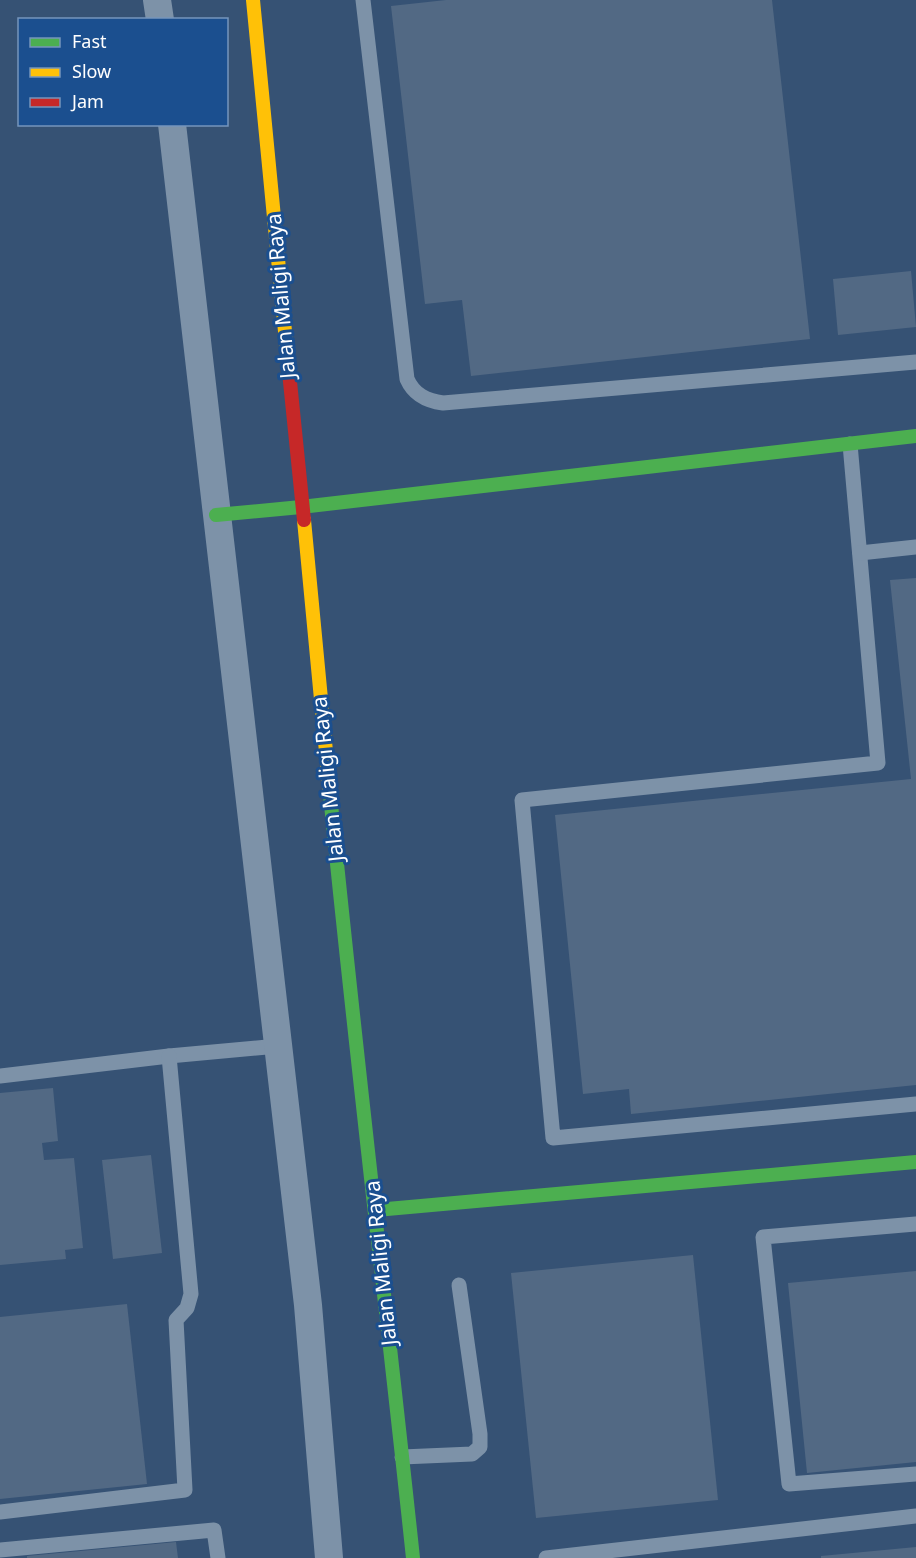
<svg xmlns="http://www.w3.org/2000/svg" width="916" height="1558" viewBox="0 0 916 1558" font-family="'Noto Sans',sans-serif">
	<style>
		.building { fill: #526984 }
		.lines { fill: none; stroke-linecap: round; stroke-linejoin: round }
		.lane { stroke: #7d92a8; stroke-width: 15 }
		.street { stroke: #7d92a8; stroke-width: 28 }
		.fast { stroke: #4caf50; stroke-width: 14 }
		.slow { stroke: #ffc107; stroke-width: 14 }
		.jam { stroke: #c62828; stroke-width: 14 }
		.labels { text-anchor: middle; stroke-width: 6; stroke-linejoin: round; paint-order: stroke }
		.street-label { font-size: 21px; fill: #fff; stroke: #1b4f8f }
	</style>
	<rect width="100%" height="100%" fill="#365274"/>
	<g class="building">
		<polygon points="446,0 772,0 810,339 471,376 462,300 425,304 391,6"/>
		<polygon points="911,271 916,327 838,335 833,279"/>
		<polygon points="916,578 916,1085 631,1114 629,1089 583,1094 555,815 911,779 890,580"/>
		<polygon points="53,1088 58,1141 42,1143 44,1160 74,1158 83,1248 65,1250 66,1259 0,1265 0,1093"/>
		<polygon points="151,1155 162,1253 113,1259 102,1160"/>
		<polygon points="693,1255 718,1500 536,1518 511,1273"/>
		<polygon points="916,1271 916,1462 807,1473 788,1283"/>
		<polygon points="127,1304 147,1484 0,1499 0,1317"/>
		<polygon points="176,1542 178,1558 27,1558 27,1556"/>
		<polygon points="916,1547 916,1558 821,1558 821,1556"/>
	</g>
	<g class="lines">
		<g class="lane">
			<path d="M363,0L407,379C414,395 427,401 443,403L916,362"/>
			<polyline points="850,444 878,763 522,800 553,1138 916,1104"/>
			<polyline points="860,553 916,547"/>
			<polyline points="0,1076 169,1056 278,1046"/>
			<polyline points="916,1224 763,1237 789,1484 916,1474"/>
			<polyline points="402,1457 472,1454 480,1447 480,1434 459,1285"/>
			<polyline points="0,1512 185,1490 176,1320 187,1308 191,1294 169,1056"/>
			<polyline points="0,1550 214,1530 218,1558"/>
			<polyline points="546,1558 916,1516"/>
		</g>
		<g class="street">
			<polyline points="157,0 160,20"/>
			<polyline points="172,124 308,1305 329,1558"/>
		</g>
		<g class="fast">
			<polyline points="216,515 301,507 916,436"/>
			<path d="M330,794C355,1049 386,1303 413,1558"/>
			<polyline points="376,1210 916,1162"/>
		</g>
		<g class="slow">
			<polyline points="253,0 287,352"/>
			<polyline points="304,520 330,794"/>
		</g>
		<polyline class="jam" points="287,352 304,520"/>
	</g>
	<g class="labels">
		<g class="street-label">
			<text transform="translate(281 296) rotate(-95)" y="7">Jalan Maligi Raya</text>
			<text transform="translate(328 779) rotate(-96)" y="7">Jalan Maligi Raya</text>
			<text transform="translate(381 1263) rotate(-96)" y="7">Jalan Maligi Raya</text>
		</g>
	</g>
	<rect x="18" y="18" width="210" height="108" fill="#1b4f8f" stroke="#7695bc" stroke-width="1.5"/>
	<rect x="30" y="38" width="30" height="9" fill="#4caf50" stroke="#7695bc" stroke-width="1.5"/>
	<text x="72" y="48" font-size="18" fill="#ffffff">Fast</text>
	<rect x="30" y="68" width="30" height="9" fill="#ffc107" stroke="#7695bc" stroke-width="1.5"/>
	<text x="72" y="78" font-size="18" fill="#ffffff">Slow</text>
	<rect x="30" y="98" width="30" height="9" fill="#c62828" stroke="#7695bc" stroke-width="1.5"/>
	<text x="72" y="108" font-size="18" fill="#ffffff">Jam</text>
</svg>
